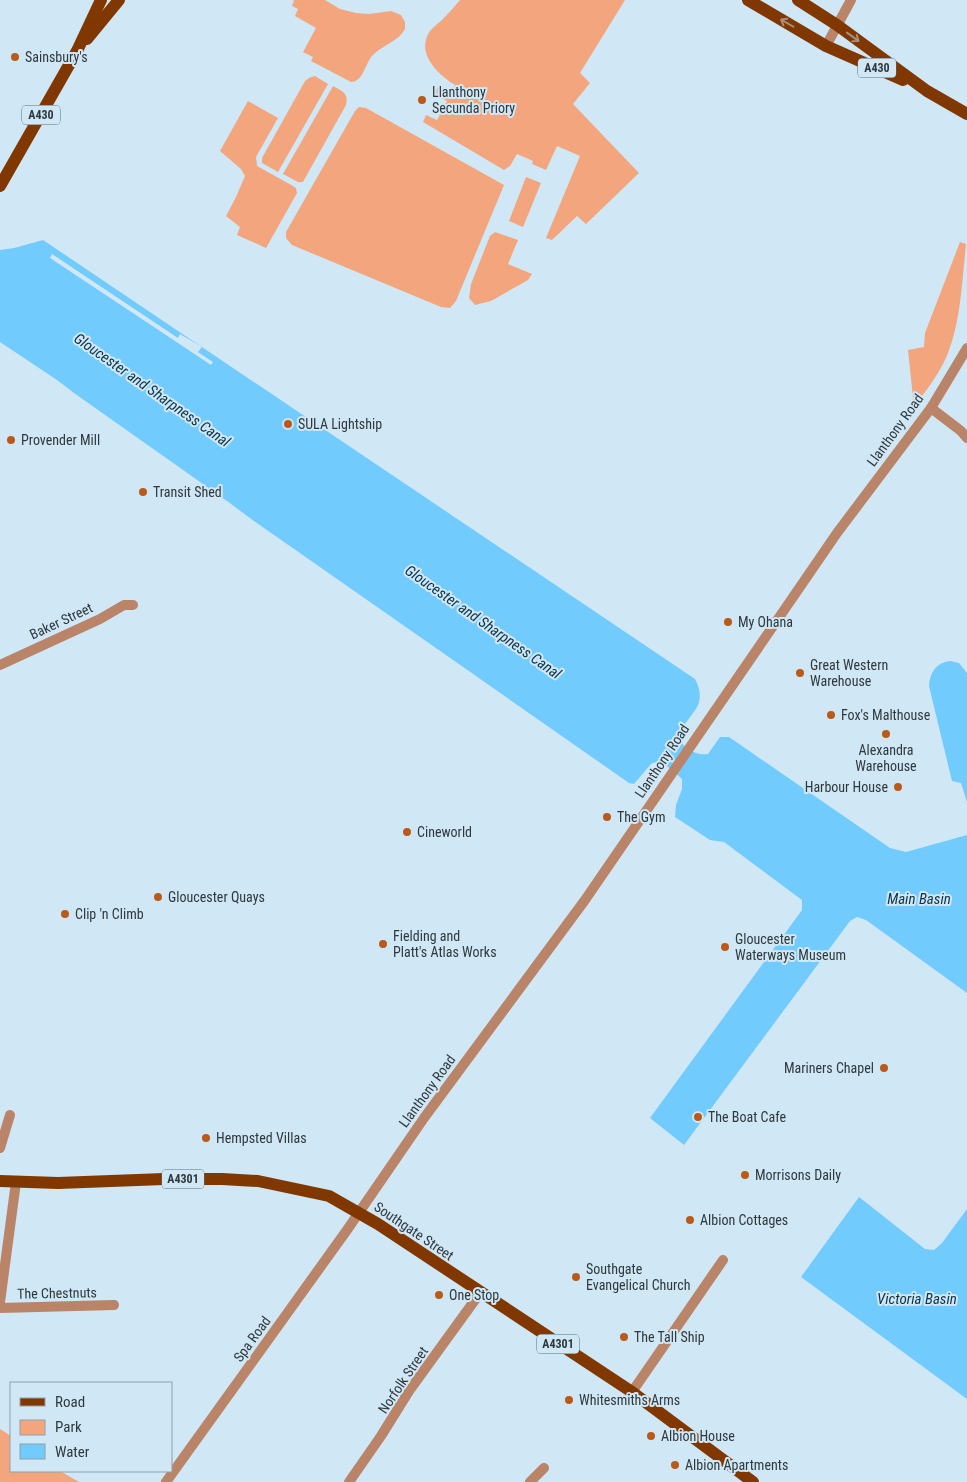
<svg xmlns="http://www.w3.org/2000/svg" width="967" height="1482" viewBox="0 0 967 1482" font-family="'Roboto Condensed',sans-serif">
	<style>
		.green { fill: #f3a67e }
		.water { fill: #71cbfd }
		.pier { fill: #d0e7f5 }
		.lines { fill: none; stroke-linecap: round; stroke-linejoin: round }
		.minor { stroke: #b98468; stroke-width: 10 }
		.primary { stroke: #813700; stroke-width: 12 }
		.oneway { stroke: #a88f7a }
		.poi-dot { fill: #ba5919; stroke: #d0e7f5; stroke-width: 2 }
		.labels { text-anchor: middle; stroke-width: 4; stroke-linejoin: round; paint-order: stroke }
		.shield { fill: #d0e7f5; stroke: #5f6c74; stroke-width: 1 }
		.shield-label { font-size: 12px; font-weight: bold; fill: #2f383d }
		.poi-label { font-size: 14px; fill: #2f383d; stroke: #d0e7f5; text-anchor: start }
		.street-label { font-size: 14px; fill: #2f383d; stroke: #d0e7f5 }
		.water-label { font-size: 15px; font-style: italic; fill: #0a3347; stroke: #d0e7f5 }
	</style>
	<rect width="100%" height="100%" fill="#d0e7f5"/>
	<g class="green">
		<path d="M294,0H325L340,9L356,13L369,14L391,11L401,15L405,22V29C398,42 382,45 372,56C365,64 363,82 351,82L311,61L313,57L303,52L316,28L295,16L298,9L292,6Z"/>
		<path d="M460,0H625L580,73L590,83L573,104L639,173L586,224L577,216L552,240L546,238L580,156L557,146L546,170L532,164L533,161L517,154L510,166L504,170L423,122L426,115L437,120L447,101L434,94L438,87L451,93L455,85C438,75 415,53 430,31C433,27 438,24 442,20C448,14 454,7 460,0Z"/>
		<polygon points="315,76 328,84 278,172 262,163 262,158 305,81 309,78"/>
		<path d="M333,86C342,91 349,93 346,105L304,180L303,182H298L283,174Z"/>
		<polygon points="248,101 278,118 256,157 257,166 293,186 296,188 297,193 266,248 237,235 240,227 226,216 236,197 245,176 241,169 220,151"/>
		<polygon points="359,107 366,108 504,185 456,301 450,308 441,307 292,245 286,238 286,232 355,111"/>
		<polygon points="526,177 541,183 523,227 509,221"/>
		<polygon points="495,232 518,240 508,264 532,274 528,280 491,301 475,305 469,298 471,284 490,236"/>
		<path d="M960,242L966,244C962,281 961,323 946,358C937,377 924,394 911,410L913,398L908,350L924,347L925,333Z"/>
		<polygon points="0,1429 11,1436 11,1471 60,1471 79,1482 0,1482"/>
	</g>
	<g class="water">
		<path d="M43,240L695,679C699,687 701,693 699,702C696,716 667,734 687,748C695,753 698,755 708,754L720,737H729L890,848L906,852L967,835V993L866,920L857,917L850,921L684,1145L650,1118L802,910V900L724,842L710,840L675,817L676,805L682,789V779C674,772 662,758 651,764L634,784L629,783L254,521L227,501L74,393L57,380L0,342V250L14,248Z"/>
		<path d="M950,661L959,663L967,673V802L961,783L952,781L929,686C930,672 936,663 950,661Z"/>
		<polygon points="859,1197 925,1249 934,1250 942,1243 967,1209 967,1399 801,1277"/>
	</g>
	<polygon class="pier" points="52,254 178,338 180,334 202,347 198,352 181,341 213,362 211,365 50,258"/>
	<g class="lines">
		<g class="minor">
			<polyline points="826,46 851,0"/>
			<polyline points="931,408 961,431 967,438"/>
			<polyline points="0,665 100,619 124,605 133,605"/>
			<polyline points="0,1148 10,1115"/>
			<polyline points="0,1302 16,1182"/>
			<polyline points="0,1308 114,1305"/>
			<polyline points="632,1392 723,1260"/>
			<polyline points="166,1482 347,1230 424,1118 585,900 837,533 931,408 967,348"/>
			<polyline points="349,1482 381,1436 409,1391 480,1293"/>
			<polyline points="530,1482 544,1468"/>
		</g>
		<g class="primary">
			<polyline points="748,0 826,46 903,80"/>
			<polyline points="798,0 837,25 927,91 967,114"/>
			<polyline points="87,39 119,0"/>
			<polyline points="0,186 77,51 101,0"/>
			<polyline points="0,1181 58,1183 164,1179 222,1179 258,1181 329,1196 378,1224 632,1392 753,1482"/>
		</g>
	</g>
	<defs><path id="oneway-shaft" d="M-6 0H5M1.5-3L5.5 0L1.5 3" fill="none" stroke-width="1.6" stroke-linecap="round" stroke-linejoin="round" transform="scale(1.25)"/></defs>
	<g class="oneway">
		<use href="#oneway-shaft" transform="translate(787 23) rotate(-150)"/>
		<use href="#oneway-shaft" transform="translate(853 37) rotate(36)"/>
	</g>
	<g class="poi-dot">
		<circle cx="15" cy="57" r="5"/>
		<circle cx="422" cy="100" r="5"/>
		<circle cx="288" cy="424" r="5"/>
		<circle cx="11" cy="440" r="5"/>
		<circle cx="143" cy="492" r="5"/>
		<circle cx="728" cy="622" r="5"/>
		<circle cx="800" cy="673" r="5"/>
		<circle cx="831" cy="715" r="5"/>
		<circle cx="886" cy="734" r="5"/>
		<circle cx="898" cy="787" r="5"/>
		<circle cx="607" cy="817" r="5"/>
		<circle cx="407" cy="832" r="5"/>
		<circle cx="158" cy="897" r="5"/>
		<circle cx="65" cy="914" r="5"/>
		<circle cx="383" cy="944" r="5"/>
		<circle cx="725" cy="947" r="5"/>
		<circle cx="884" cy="1068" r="5"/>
		<circle cx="698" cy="1117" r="5"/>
		<circle cx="206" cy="1138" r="5"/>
		<circle cx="745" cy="1175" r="5"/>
		<circle cx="690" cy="1220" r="5"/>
		<circle cx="576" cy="1277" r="5"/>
		<circle cx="439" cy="1295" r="5"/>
		<circle cx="624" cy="1337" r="5"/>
		<circle cx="569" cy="1400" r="5"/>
		<circle cx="651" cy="1436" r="5"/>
		<circle cx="675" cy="1465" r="5"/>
	</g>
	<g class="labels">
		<g class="shield">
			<rect x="858" y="58.5" width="38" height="19" rx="4"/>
			<rect x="22" y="105.5" width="38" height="19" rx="4"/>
			<rect x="162" y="1169.5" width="42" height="19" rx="4"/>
			<rect x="537" y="1334.5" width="42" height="19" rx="4"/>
		</g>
		<g class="shield-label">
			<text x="877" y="72">A430</text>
			<text x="41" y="119">A430</text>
			<text x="183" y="1183">A4301</text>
			<text x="558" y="1348">A4301</text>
		</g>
		<g class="poi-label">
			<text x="25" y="62">Sainsbury's</text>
			<text x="432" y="97">Llanthony<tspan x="432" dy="16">Secunda Priory</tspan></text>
			<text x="298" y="429">SULA Lightship</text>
			<text x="21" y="445">Provender Mill</text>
			<text x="153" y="497">Transit Shed</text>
			<text x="738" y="627">My Ohana</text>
			<text x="810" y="670">Great Western<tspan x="810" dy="16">Warehouse</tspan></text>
			<text x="841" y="720">Fox's Malthouse</text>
			<text x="886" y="755" text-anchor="middle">Alexandra<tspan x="886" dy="16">Warehouse</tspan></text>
			<text x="888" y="792" text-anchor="end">Harbour House</text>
			<text x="617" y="822">The Gym</text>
			<text x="417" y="837">Cineworld</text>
			<text x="168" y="902">Gloucester Quays</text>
			<text x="75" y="919">Clip 'n Climb</text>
			<text x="393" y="941">Fielding and<tspan x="393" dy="16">Platt's Atlas Works</tspan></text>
			<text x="735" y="944">Gloucester<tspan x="735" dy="16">Waterways Museum</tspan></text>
			<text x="874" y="1073" text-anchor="end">Mariners Chapel</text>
			<text x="708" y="1122">The Boat Cafe</text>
			<text x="216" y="1143">Hempsted Villas</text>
			<text x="755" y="1180">Morrisons Daily</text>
			<text x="700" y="1225">Albion Cottages</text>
			<text x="586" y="1274">Southgate<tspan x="586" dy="16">Evangelical Church</tspan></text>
			<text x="449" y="1300">One Stop</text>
			<text x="634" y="1342">The Tall Ship</text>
			<text x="579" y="1405">Whitesmiths Arms</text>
			<text x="661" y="1441">Albion House</text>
			<text x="685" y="1470">Albion Apartments</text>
		</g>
		<g class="street-label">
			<text transform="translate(895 430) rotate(-54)" y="5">Llanthony Road</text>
			<text transform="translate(61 621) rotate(-25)" y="5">Baker Street</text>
			<text transform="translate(662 761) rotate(-56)" y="5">Llanthony Road</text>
			<text transform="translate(427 1091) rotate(-54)" y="5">Llanthony Road</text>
			<text transform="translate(414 1231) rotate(34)" y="5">Southgate Street</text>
			<text transform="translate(57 1293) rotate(-1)" y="5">The Chestnuts</text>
			<text transform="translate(252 1339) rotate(-54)" y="5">Spa Road</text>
			<text transform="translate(403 1380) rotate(-56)" y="5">Norfolk Street</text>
		</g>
		<g class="water-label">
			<text transform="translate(152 390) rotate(35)" y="5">Gloucester and Sharpness Canal</text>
			<text transform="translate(483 622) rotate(35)" y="5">Gloucester and Sharpness Canal</text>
			<text x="919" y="904">Main Basin</text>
			<text x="917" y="1304">Victoria Basin</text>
		</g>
	</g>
	<rect x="10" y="1382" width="162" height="90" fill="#d0e7f5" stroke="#90a1ab"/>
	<rect x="20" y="1398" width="25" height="8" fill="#813700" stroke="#90a1ab"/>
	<text x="55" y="1407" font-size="15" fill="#2f383d">Road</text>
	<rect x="20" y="1420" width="25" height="15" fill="#f3a67e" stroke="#90a1ab"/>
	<text x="55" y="1432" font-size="15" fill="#2f383d">Park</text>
	<rect x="20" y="1444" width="25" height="15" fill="#71cbfd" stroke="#90a1ab"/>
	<text x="55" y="1457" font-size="15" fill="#2f383d">Water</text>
</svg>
